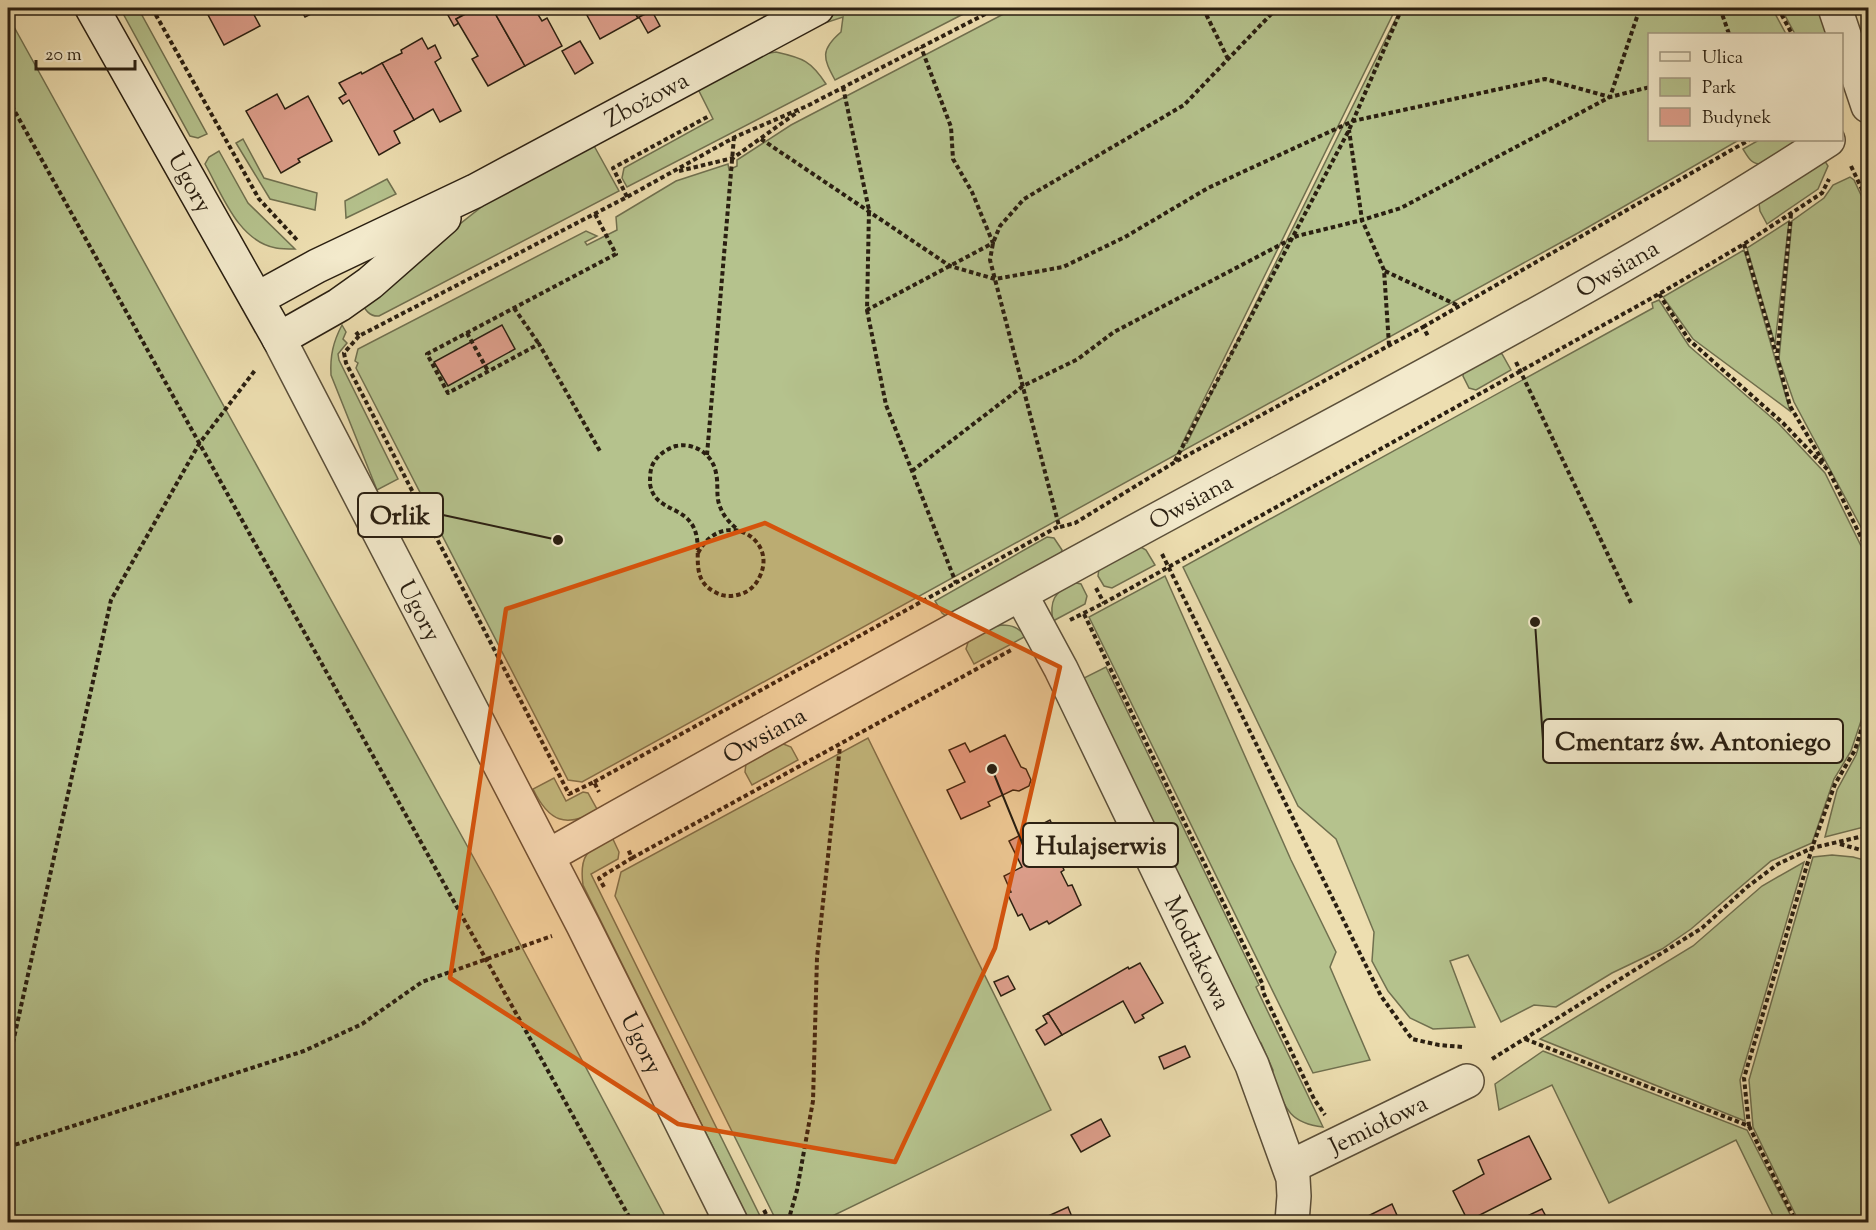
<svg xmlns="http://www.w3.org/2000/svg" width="1876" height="1230" viewBox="0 0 1876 1230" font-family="'Sorts Mill Goudy',serif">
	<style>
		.green { fill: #b5c28d; stroke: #70704f; stroke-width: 1.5 }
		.building { fill: #de9f8c; stroke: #2a1f11; stroke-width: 1.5 }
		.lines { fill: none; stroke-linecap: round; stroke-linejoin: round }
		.street-casing { stroke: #5b4f39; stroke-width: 36 }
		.secondary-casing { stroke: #2a1f11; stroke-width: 36 }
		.path { stroke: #2a1f11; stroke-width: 4; stroke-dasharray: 4.5 3; stroke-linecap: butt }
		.street { stroke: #f3eacc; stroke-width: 33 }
		.secondary { stroke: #f3eacc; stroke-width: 33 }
		.marked { fill: #d5530c; fill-opacity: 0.2; stroke: #d5530c; stroke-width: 4.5; stroke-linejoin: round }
		.labels { text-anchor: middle; stroke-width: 4.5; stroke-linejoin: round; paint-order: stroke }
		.street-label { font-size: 24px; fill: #2a1f11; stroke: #f3eacc }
		.leader { fill: none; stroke: #2a1f11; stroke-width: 2 }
		.callout-dot { fill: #2a1f11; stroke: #f3eacc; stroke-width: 2 }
		.callout { fill: #f3eacc; stroke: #2a1f11; stroke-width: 2 }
		.callout-label { font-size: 26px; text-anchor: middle; font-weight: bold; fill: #2a1f11 }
	</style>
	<rect width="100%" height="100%" fill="#eddeb0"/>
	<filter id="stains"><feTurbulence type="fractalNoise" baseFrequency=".00333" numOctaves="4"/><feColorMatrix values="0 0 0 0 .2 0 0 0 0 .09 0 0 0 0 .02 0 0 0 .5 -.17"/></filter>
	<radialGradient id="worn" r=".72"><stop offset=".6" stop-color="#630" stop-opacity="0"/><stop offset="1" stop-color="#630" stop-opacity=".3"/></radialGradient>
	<g class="green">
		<polygon points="120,8 138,8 207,134 198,138 190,136"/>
		<path d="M847,8H975L835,80C823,58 820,50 841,32L843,17L797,32Z"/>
		<polygon points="1015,8 1396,8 1182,444 1187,443 1401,8 1772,8 1786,34 1650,34 1650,140 1739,140 1578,233 582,782 568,780 356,368 358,363 355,361 358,349 586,231 597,236 585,242 587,245 617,230 616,217 676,181 728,164 729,170 737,166 737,160 791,125"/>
		<polygon points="1781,8 1820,8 1830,34 1795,34"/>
		<polygon points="8,16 491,889 668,1222 8,1222"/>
		<path d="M776,52C803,58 811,61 826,84L627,187L622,178L624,168L713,119L697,87L757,55Z"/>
		<polygon points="243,139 264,178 317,193 315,210 270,199 236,143"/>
		<path d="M1759,140H1801L1764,164C1752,165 1749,159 1743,149Z"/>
		<path d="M593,144L619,191L379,316C369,317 365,309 361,302L484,205Z"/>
		<path d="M219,151L248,203L295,249C289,249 282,249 276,248C238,241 222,194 205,164L209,157Z"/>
		<polygon points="1823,158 1828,166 1818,189 1767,224 1760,211 1759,203"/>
		<polygon points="1850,177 1854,180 1868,210 1868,530 1863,531 1794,402 1779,359 1792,221 1824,198 1833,185"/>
		<polygon points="387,179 396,194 346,218 345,201"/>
		<polygon points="1789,221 1775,344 1747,248"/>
		<polygon points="1744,250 1790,411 1693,339 1663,297"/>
		<polygon points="1659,300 1689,346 1779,424 1825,473 1868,560 1868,700 1851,751 1834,779 1812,843 1771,861 1691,929 1662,949 1612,973 1556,1007 1534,1005 1501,1022 1468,955 1450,961 1475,1027 1433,1029 1410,1018 1388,991 1372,961 1374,932 1336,839 1298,806 1183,567 1653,308 1652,303"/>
		<path d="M342,325L346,332L343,339L347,343L338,354L339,360L398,479L377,490L331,375C330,356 333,342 342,325Z"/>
		<polygon points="1495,352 1502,354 1511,370 1476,390 1469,388 1463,376 1464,369"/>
		<polygon points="1047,537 1054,538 1062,550 1060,557 947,617 942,613 935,601"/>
		<polygon points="1139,546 1146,550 1155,565 1112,588 1104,586 1098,576 1099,568"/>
		<polygon points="1165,576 1291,860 1336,952 1330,967 1370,1060 1313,1073 1089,617"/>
		<path d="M1072,582L1081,584L1087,596L1085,604L1053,621C1049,601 1055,592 1072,582Z"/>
		<path d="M1002,625C1013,625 1018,628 1026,636L974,664L966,649L969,639L992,627Z"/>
		<path d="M1106,667L1259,985L1256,987L1323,1127C1286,1123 1284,1104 1272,1074L1273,1070L1261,1043L1257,1040L1084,678Z"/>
		<polygon points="1868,718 1868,826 1825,837 1837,790 1856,755"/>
		<polygon points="868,738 1051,1110 820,1222 777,1222 615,896 621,872"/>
		<polygon points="781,743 791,747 798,760 752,785 745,772 746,763"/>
		<path d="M554,778L566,801L583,792L588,793L598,811C565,828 549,822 533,789Z"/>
		<path d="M611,835L619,852L618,859L591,874L763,1222H750L583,885C579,856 587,850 611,835Z"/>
		<polygon points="1832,855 1853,857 1868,861 1868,1222 1799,1222 1753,1127 1749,1080 1813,857"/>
		<polygon points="1804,862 1740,1080 1745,1121 1540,1039 1693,946 1762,886"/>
		<polygon points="1543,1051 1747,1130 1794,1222 1776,1222 1736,1140 1609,1203 1552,1085 1499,1110 1495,1084"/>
	</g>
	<g class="building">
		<polygon points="207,8 253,8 254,9 252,11 260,26 224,45 206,11 208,10"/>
		<polygon points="300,8 323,8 305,17"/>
		<polygon points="444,8 467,8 470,11 456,19 459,23 454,26"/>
		<polygon points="477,8 492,8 525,66 488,86 472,59 478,56 456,19"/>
		<polygon points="492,8 534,8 542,21 547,18 562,46 525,66"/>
		<polygon points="583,8 632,8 638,18 600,39"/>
		<polygon points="632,8 657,8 638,18"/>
		<polygon points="652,11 660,26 648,33 639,17"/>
		<polygon points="422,38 428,49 435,45 441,58 435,62 461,111 440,122 433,109 414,120 382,63 402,53 401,50"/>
		<polygon points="580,41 593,63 575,74 562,51"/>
		<polygon points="382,63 414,120 394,131 400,143 379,155 349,100 343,104 339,98 346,94 339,83 361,72 362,74"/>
		<polygon points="277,94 285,109 308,96 332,141 298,159 300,162 281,173 246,111"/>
		<polygon points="502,325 515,349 448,386 434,362"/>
		<polygon points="1005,735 1021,767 1026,769 1031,780 1029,786 1019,791 1013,790 988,802 990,806 961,819 947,790 965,782 949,750 965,743 970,752"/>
		<polygon points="1050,820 1067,855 1059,858 1064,870 1061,872 1068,886 1072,885 1081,905 1049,924 1047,921 1030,930 1022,914 1018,916 1007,893 1011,892 1004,876 1022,867 1009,841"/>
		<polygon points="1140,963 1163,1003 1142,1015 1144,1018 1135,1023 1123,1001 1062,1035 1048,1013 1128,967 1129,969"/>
		<polygon points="1008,976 1015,989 1001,996 994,982"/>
		<polygon points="1048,1013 1062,1035 1045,1045 1036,1030 1047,1023 1043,1016"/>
		<polygon points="1185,1046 1190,1057 1164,1069 1159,1057"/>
		<polygon points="1101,1119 1110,1136 1081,1152 1071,1135"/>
		<polygon points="1529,1136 1551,1179 1468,1221 1453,1191 1484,1174 1478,1160"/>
		<polygon points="1392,1204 1400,1222 1356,1222"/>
		<polygon points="1068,1207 1074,1222 1035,1222"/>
		<polygon points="1542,1209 1549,1222 1526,1222 1523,1218"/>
	</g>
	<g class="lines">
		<defs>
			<g id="street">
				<polyline points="1835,8 1868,106"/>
				<path id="s1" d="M279,339L583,925L731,1222"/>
				<path id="s2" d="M1021,595L1061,669L1252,1065L1293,1178L1294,1196L1292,1222"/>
				<path id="s3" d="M548,856C766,733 986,612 1206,493C1416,380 1628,270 1828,140"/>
				<path id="s4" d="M1290,1167L1467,1081"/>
			</g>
			<g id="secondary">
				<path id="s5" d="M92,8L279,339L339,305L370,283L444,218"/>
				<path id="s6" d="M257,299L317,266L475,191L817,8"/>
			</g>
		</defs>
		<use href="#street" class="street-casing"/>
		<use href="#secondary" class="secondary-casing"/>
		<g class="path">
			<polyline points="152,8 259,199 297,240"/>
			<polyline points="1203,8 1228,59"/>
			<polyline points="1720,8 1729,34"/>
			<polyline points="1778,8 1792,34"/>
			<polyline points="843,87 869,210 867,310 993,243 972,192 953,159 951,127 921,47"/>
			<polyline points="8,99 632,1222"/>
			<polyline points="761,139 950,266 995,279 1063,267 1125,237 1208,188 1353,121 1545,79 1610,97 1640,8"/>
			<polyline points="1851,166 1868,202"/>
			<polyline points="679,171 733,158 799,111"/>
			<polyline points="627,197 613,168 709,116"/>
			<polyline points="595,214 616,254 427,354 448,393 539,344 601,453"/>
			<polyline points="1791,214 1777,357 1790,406 1825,465"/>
			<polyline points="1744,244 1776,353"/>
			<polyline points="1385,271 1459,306"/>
			<polyline points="1659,294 1689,340 1783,423 1829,471 1868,552"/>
			<polyline points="514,308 539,344"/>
			<polyline points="867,310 886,405 956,583"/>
			<polyline points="1423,327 1749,140"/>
			<polyline points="356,332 359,336 627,197 735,137 807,106 997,8"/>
			<polyline points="467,333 488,371"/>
			<polyline points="359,336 344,353 346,363 569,794 594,782 599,792"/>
			<polyline points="1389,345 1384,270 1362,220 1401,208 1610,97 1650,87"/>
			<polyline points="1516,362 1632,605"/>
			<polyline points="707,455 734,137"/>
			<polyline points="1175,461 1349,130 1402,8"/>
			<polyline points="912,471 1023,386 1078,359 1114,332 1297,236 1362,220 1349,130"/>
			<polyline points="1060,527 1075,523 1175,462 1423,327 1428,336"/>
			<path d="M698,553C722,507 778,538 760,576C756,585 750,591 741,594C732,597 723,597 715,592C685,577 707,545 691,523C679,506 654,509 650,484C650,478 650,471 652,466C656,456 666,449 676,446C695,442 713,455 716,473C719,486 715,497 721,509C724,517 731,524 738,530"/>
			<polyline points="1162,554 1381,996 1412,1039 1439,1045 1463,1047"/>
			<polyline points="1096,588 1104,603"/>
			<polyline points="1084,614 1262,983 1263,992 1314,1099 1325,1115"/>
			<polyline points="1070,620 1104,603 1659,294 1744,244 1822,193 1829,179"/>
			<polyline points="594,782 1059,526 990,260 993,243 1000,226 1024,199 1184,105 1277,8"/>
			<polyline points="1840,844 1868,852"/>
			<polyline points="632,858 1013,649"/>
			<polyline points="604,887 599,878 632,858 628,849"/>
			<polyline points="1525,1039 1749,1126 1744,1078 1812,848 1835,784 1855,750 1868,708"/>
			<polyline points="1492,1059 1702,928 1747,887 1778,864 1812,848 1868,835"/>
			<polyline points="8,1065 111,600 199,444 256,369"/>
			<polyline points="1749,1126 1796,1222"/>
			<polyline points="8,1147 304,1051 362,1024 422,982 552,936"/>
			<polyline points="764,1210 770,1222"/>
			<polyline points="788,1222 797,1190 813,1101 817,958 840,746"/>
		</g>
		<use href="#street" class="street"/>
		<use href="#secondary" class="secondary"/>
	</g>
	<path class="marked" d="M765,523L1060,667L995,948L895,1162L678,1124L450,978L506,609Z"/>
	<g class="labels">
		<g class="street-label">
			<text dy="8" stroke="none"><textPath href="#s6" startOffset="438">Zbożowa</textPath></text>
			<text dy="8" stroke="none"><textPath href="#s5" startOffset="200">Ugory</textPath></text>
			<text dy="8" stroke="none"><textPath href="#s3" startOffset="1220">Owsiana</textPath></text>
			<text dy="8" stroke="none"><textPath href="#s3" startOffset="734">Owsiana</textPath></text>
			<text dy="8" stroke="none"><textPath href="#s1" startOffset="306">Ugory</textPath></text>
			<text dy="8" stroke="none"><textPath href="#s3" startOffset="248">Owsiana</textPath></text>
			<text dy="8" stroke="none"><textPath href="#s2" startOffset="399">Modrakowa</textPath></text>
			<text dy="8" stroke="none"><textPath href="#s1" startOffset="792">Ugory</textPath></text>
			<text dy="8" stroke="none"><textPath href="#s4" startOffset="98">Jemiołowa</textPath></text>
		</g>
	</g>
	<path class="leader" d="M558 540L443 515M1535 622L1543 741M992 769L1023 845"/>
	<g class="callout-dot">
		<circle cx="558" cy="540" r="6"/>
		<circle cx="1535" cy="622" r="6"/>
		<circle cx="992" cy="769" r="6"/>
	</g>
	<g class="callout">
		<rect x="358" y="493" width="85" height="44" rx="6"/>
		<rect x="1543" y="719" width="300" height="44" rx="6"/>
		<rect x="1023" y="823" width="155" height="44" rx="6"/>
	</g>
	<g class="callout-label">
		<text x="400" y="524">Orlik</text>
		<text x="1693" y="750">Cmentarz św. Antoniego</text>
		<text x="1101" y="854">Hulajserwis</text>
	</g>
	<rect width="1876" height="1230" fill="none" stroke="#eddeb0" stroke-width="30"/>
	<rect x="9" y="9" width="1858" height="1212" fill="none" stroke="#2a1f11" stroke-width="3"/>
	<rect x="15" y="15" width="1846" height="1200" fill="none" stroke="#2a1f11" stroke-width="1.5"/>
	<rect x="1648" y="33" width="195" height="108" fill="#f3eacc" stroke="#a39981" stroke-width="1.5"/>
	<rect x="1660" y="52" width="30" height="9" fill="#f3eacc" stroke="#a39981" stroke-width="1.5"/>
	<text x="1702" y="63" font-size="18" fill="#2a1f11">Ulica</text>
	<rect x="1660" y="78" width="30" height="18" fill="#b5c28d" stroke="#a39981" stroke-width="1.5"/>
	<text x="1702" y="93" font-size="18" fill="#2a1f11">Park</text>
	<rect x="1660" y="108" width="30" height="18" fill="#de9f8c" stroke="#a39981" stroke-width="1.5"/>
	<text x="1702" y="123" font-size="18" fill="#2a1f11">Budynek</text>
	<path d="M36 60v9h99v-9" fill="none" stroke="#2a1f11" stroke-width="3"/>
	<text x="45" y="60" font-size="18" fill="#2a1f11" stroke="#f3eacc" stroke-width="4.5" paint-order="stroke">20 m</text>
	<rect width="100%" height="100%" filter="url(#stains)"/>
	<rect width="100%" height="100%" fill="url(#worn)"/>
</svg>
